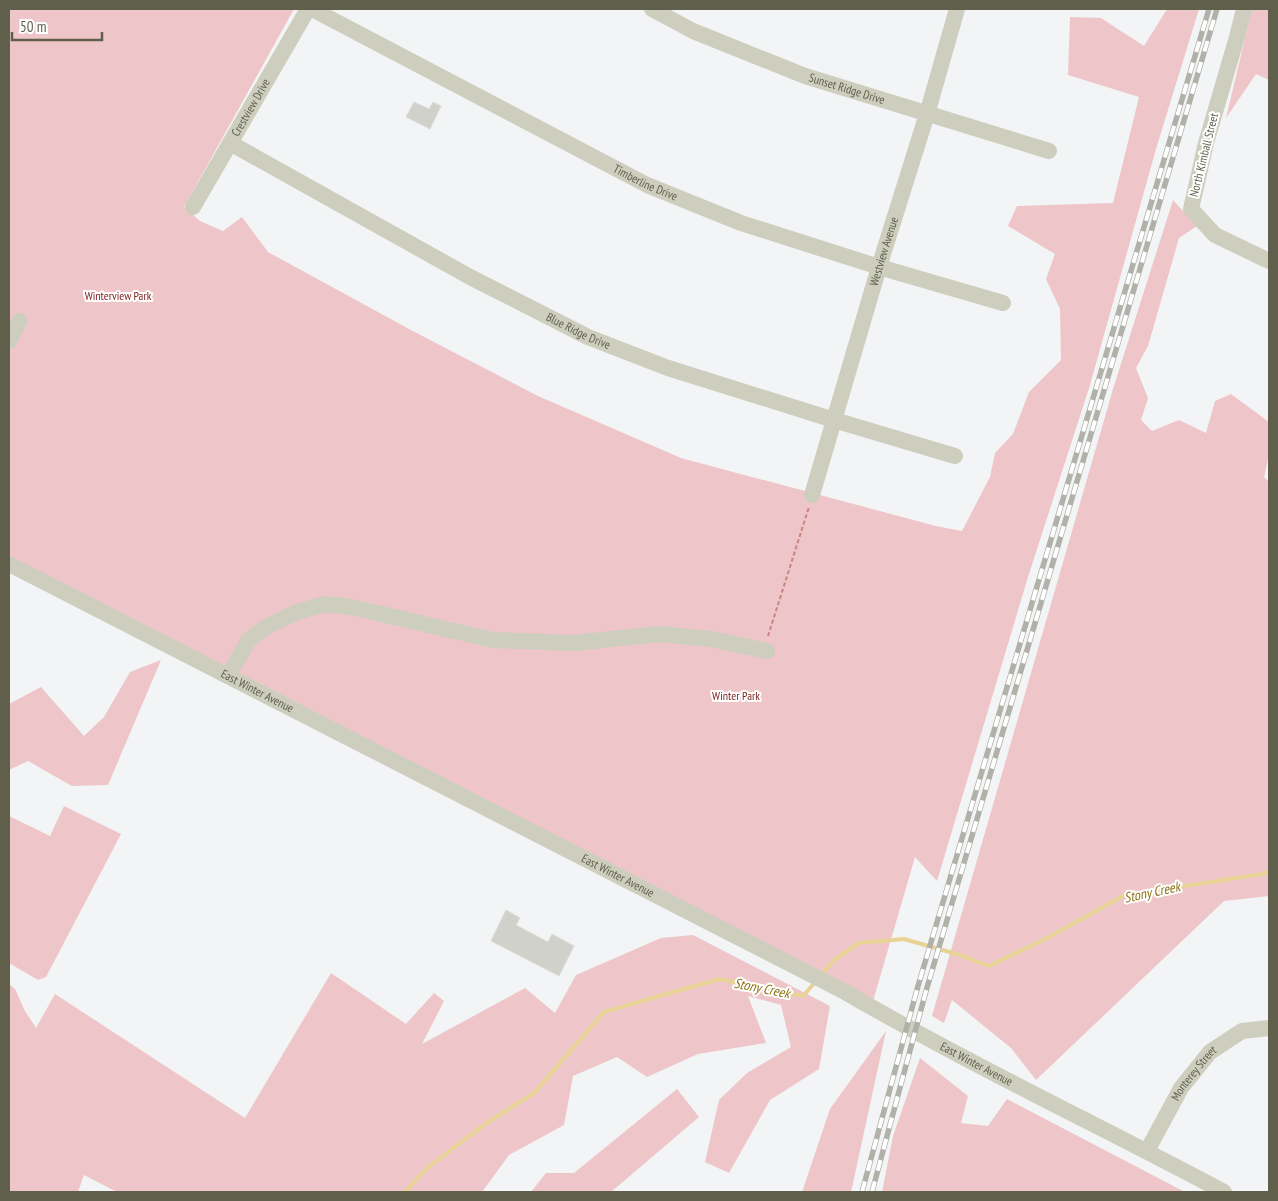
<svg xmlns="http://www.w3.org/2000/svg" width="1278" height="1201" viewBox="0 0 1278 1201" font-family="'PT Sans Narrow',sans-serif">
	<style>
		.green { fill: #eec6c9 }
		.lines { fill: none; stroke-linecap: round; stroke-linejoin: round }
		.stream { stroke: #e7d396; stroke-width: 4 }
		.building { fill: #d0d1ca; stroke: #dcddd7 }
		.path { stroke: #ca8480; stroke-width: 2; stroke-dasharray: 4 2.5; stroke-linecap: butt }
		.minor { stroke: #cecebf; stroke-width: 16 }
		.rail-casing { stroke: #b0b1a8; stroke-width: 5.5 }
		.rail { stroke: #fff; stroke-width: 4; stroke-dasharray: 11; stroke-linecap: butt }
		.labels { text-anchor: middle; stroke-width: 4; stroke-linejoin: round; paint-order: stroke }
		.street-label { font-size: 12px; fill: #5f5f4b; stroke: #fff }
		.park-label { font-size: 12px; fill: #7e231f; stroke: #fff }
		.water-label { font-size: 14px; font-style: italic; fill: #907216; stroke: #fff }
	</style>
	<rect width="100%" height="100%" fill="#f3f4f5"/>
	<g class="green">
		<polygon points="9,9 294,9 184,207 200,221 223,231 242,217 268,252 409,329 538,396 681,458 936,526 962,531 990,477 995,453 1013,434 1029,392 1061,360 1060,309 1046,279 1055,254 1008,226 1017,206 1113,203 1139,97 1068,75 1070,17 1101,18 1144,46 1167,9 1199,9 1156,149 1090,385 1028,577 937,881 915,857 871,1008 9,564"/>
		<polygon points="1252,9 1269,9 1269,80 1256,74 1226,118"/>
		<polygon points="1173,200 1197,226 1179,238 1148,346 1136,368 1148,398 1141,420 1152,431 1179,420 1206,433 1215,401 1231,394 1269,422 1269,455 1264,477 1269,482 1269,896 1224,901 1036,1080 1011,1048 952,1000 944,1023 932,1016 1113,389"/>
		<polygon points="161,660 108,785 72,786 28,761 9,770 9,704 41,687 84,736 104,717 130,672"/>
		<polygon points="64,806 121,834 46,977 38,980 9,963 9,816 50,836"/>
		<polygon points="693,935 830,1006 819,1069 770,1100 729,1173 705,1162 719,1100 747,1073 791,1047 781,1005 748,996 766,1043 698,1054 647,1077 617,1057 573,1076 564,1125 509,1155 482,1192 117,1192 84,1175 78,1192 9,1192 9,984 15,989 25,1011 36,1028 55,994 245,1118 331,973 406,1024 434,993 444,1001 422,1044 525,988 555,1013 576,975 661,938"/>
		<polygon points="886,1031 851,1192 802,1192 830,1109"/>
		<polygon points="920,1058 968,1096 961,1123 988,1126 1007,1099 1185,1192 882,1192 893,1136"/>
		<polygon points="677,1089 699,1117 611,1192 531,1192 546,1173 574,1173"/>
	</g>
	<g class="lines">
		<g class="stream">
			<polyline points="822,974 834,960 859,943 904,939 960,955 989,966 1047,938 1125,895 1263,874 1269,871"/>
			<polyline points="405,1192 427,1168 485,1124 534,1093 604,1012 719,979 803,996 816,981"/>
		</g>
	</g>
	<g class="building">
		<polygon points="414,102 429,109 433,102 441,106 430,129 406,117"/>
		<polygon points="506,910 520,918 516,925 548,942 552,934 574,946 559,976 491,941"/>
	</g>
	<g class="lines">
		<polyline class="path" points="768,636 809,507"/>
		<g class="minor">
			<path id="s1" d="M312,9L647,185L741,223L879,267L1003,303"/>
			<path id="s2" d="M652,9L693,31L805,76L1049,151"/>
			<polyline points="1244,9 1237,37 1206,143 1191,209 1215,235 1269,261"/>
			<path id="s3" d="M230,143L470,277L588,337L668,368L834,420L955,456"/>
			<path id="s4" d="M193,207L308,9"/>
			<polyline points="9,341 19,321"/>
			<path id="s5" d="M812,495L879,267L927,114L957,9"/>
			<path id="s6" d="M9,564L845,992C969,1064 1098,1125 1224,1192"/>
			<polyline points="228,676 248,641 259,632 268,626 295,613 324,604 351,607 493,640 574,643 659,634 711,639 767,651"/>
			<path id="s7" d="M1147,1151L1181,1088L1210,1052L1242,1031L1269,1028"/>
		</g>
		<defs>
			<g id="rail">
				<polyline points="862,1192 918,986 1209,9"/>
				<polyline points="872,1192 926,991 1217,9"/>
			</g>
		</defs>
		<use href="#rail" class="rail-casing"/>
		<use href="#rail" class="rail"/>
	</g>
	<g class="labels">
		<g class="street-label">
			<text dy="4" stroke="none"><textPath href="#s2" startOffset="211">Sunset Ridge Drive</textPath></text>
			<text dy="4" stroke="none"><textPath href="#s4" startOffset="115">Crestview Drive</textPath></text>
			<text transform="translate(1204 155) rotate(-76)" y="4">North Kimball Street</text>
			<text dy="4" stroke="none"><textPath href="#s1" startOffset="376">Timberline Drive</textPath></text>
			<text dy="4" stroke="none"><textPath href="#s5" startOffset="254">Westview Avenue</textPath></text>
			<text dy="4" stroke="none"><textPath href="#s3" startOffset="396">Blue Ridge Drive</textPath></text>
			<text dy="4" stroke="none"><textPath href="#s6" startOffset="279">East Winter Avenue</textPath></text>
			<text dy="4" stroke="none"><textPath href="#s6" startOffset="684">East Winter Avenue</textPath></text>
			<text dy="4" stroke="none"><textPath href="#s6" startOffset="1089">East Winter Avenue</textPath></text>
			<text dy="4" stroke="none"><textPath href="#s7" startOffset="91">Monterey Street</textPath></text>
		</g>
		<g class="park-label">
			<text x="118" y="300">Winterview Park</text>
			<text x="736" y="700">Winter Park</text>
		</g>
		<g class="water-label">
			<text transform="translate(1152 892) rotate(-12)" y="5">Stony Creek</text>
			<text transform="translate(762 988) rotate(11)" y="5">Stony Creek</text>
		</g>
	</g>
	<rect width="1278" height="1201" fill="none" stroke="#5f5f4b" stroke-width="20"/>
	<path d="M12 32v8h90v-8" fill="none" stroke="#5f5f4b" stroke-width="2.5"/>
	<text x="20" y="32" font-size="15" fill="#5f5f4b" stroke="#ffffff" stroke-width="4" paint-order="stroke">50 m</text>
</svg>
